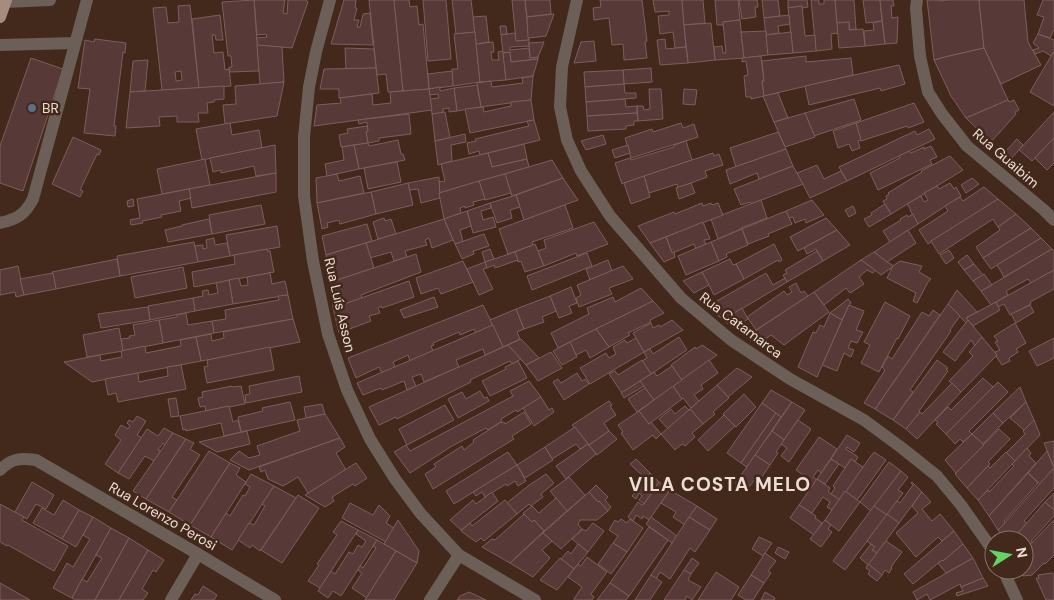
<svg xmlns="http://www.w3.org/2000/svg" width="1054" height="600" viewBox="0 0 1054 600" font-family="'DM Sans',sans-serif">
	<style>
		.building { fill: #573938; stroke: #7e5d5c; fill-rule: evenodd }
		.lines { fill: none; stroke-linecap: round; stroke-linejoin: round }
		.minor { stroke: #6b5f58; stroke-width: 12 }
		.major { stroke: #a68c7e; stroke-width: 12 }
		.service-dot { fill: #5c6f8a; stroke: #42291b; stroke-width: 2 }
		.labels { text-anchor: middle; stroke-width: 5; stroke-linejoin: round; paint-order: stroke }
		.poi-label { font-size: 14px; fill: #eeddd4; stroke: #42291b; text-anchor: start }
		.street-label { font-size: 14px; fill: #eeddd4; stroke: #42291b }
		.district-label { font-size: 19px; font-weight: bold; letter-spacing: 1px; fill: #eeddd4; stroke: #42291b }
	</style>
	<rect width="100%" height="100%" fill="#42291b"/>
	<g class="building">
		<polygon points="254,0 285,0 283,13 287,14 288,0 306,0 308,2 292,48 257,45 257,38 267,37 266,34 257,35"/>
		<polygon points="254,0 259,71 230,72 229,67 232,67 231,56 228,56 222,2"/>
		<polygon points="344,0 356,0 355,8 357,8 354,20 359,20 357,27 360,27 363,14 370,13 373,45 331,44"/>
		<polygon points="369,0 394,0 403,91 388,92 386,74 377,75"/>
		<polygon points="394,0 409,0 410,7 417,6 419,25 423,24 429,89 403,91"/>
		<polygon points="423,0 446,0 451,59 428,61"/>
		<polygon points="452,0 471,0 475,32 456,34"/>
		<polygon points="512,0 525,0 529,40 516,41"/>
		<polygon points="525,0 550,0 551,14 527,17"/>
		<polygon points="600,0 642,0 647,41 645,42 647,58 624,60 623,44 612,45 609,18 594,20 593,8 601,7"/>
		<polygon points="653,0 682,0 686,47 675,48 673,32 660,34 658,16 669,15 669,11 655,12"/>
		<polygon points="682,0 703,0 705,23 684,25"/>
		<polygon points="715,0 738,0 740,20 723,22 723,25 717,25"/>
		<polygon points="739,0 757,0 758,7 755,7 756,17 742,19"/>
		<polygon points="762,0 778,0 780,16 764,18"/>
		<polygon points="788,0 807,0 808,7 802,8 802,6 788,8"/>
		<polygon points="811,0 819,0 819,4 824,4 824,0 835,0 838,33 831,34 832,49 816,51"/>
		<polygon points="835,0 854,0 856,29 849,30 849,22 837,23"/>
		<polygon points="863,0 880,0 882,21 866,23"/>
		<polygon points="880,0 893,0 894,6 891,6 892,18 898,17 897,43 885,44"/>
		<polygon points="927,0 939,0 939,1 949,0 979,0 984,48 945,57 934,60"/>
		<polygon points="979,0 1024,0 1028,42 1041,65 1001,84 984,48"/>
		<polygon points="1043,0 1054,0 1054,29 1050,38 1038,34 1044,17 1037,15"/>
		<path d="M190,5L199,88L162,90L153,8L166,7L168,23L179,22L178,6ZM181,71L182,80L176,81L175,72Z"/>
		<polygon points="802,6 805,36 815,35 816,51 793,53 788,8"/>
		<polygon points="554,14 546,36 528,38 527,17"/>
		<polygon points="220,15 223,40 216,40 215,35 212,35 214,53 223,52 225,70 229,69 231,86 199,88 192,19"/>
		<polygon points="789,15 790,24 778,26 779,33 766,35 764,18"/>
		<polygon points="486,16 489,42 476,44 473,17"/>
		<polygon points="740,20 744,58 715,60 714,47 722,46 723,53 726,53 723,22"/>
		<polygon points="882,21 885,44 865,46 864,31 874,30 873,23"/>
		<polygon points="849,22 849,30 863,29 865,46 839,48 837,23"/>
		<polygon points="711,23 715,60 688,63 684,25"/>
		<polygon points="500,26 506,26 507,34 501,35"/>
		<polygon points="766,31 768,55 744,58 741,32"/>
		<polygon points="475,32 480,82 453,86 452,69 458,69 454,34"/>
		<polygon points="791,32 793,53 768,55 766,35"/>
		<polygon points="515,33 516,41 529,40 529,46 510,47 510,50 529,48 530,58 538,57 538,59 511,62 510,52 503,53 501,35"/>
		<polygon points="1038,34 1054,40 1054,51 1051,56 1043,51 1035,54 1033,50 1039,48 1033,43"/>
		<polygon points="95,39 126,43 125,53 123,52 114,126 116,126 115,136 84,133 90,89 78,88 85,40 94,42"/>
		<polygon points="665,39 666,49 686,47 688,63 660,65 657,40"/>
		<polygon points="594,41 596,61 574,63 581,42"/>
		<polygon points="493,42 494,52 491,52 492,60 499,60 498,52 503,51 506,80 480,82 476,44"/>
		<polygon points="544,42 538,57 530,58 529,43"/>
		<polygon points="257,45 282,47 284,82 260,84"/>
		<polygon points="345,48 374,49 376,68 346,69"/>
		<polygon points="984,48 1008,100 966,118 951,96 934,60 945,57"/>
		<polygon points="1054,51 1054,106 1030,92"/>
		<polygon points="510,52 511,62 538,59 533,76 506,80 503,53"/>
		<polygon points="761,56 764,81 762,81 764,96 751,99 751,97 746,97 744,76 748,75 746,61 742,62 742,58"/>
		<polygon points="806,56 806,62 851,58 853,75 764,96 762,81 764,81 762,61"/>
		<polygon points="31,58 63,69 23,191 0,183 0,146"/>
		<polygon points="148,60 145,91 130,92 133,61"/>
		<polygon points="899,65 905,84 881,91 880,88 809,105 805,86"/>
		<polygon points="376,68 379,93 339,98 339,89 320,89 324,69"/>
		<polygon points="651,68 652,82 624,84 623,70"/>
		<polygon points="623,70 624,84 585,87 584,72"/>
		<polygon points="452,71 453,86 429,89 428,74"/>
		<polygon points="533,76 531,100 481,107 477,83 491,81 492,87 523,83 522,78"/>
		<polygon points="284,82 277,116 225,124 223,105 236,104 235,86"/>
		<polygon points="624,84 625,93 636,93 636,98 586,102 585,87"/>
		<polygon points="477,85 481,107 457,111 454,88"/>
		<polygon points="224,86 224,99 214,100 214,102 207,103 208,113 198,113 199,122 177,122 177,116 159,117 160,126 126,128 130,92"/>
		<polygon points="440,87 440,91 454,88 457,111 449,112 449,108 443,109 443,113 432,114 430,99 439,98 438,94 430,95 429,89"/>
		<polygon points="429,89 432,110 314,126 317,105 341,103 340,98 372,94 373,105 391,103 390,92"/>
		<polygon points="649,89 661,89 663,119 638,121 637,106 643,106 644,110 650,109"/>
		<polygon points="684,89 697,90 695,105 683,104"/>
		<polygon points="778,93 788,118 774,122 763,96"/>
		<polygon points="625,99 626,107 637,106 637,113 587,116 586,102"/>
		<polygon points="854,99 861,120 814,136 805,113"/>
		<polygon points="531,100 534,120 470,133 465,109 483,107 484,112 511,106 511,102"/>
		<polygon points="1008,100 1009,102 1014,100 1019,110 1015,112 1016,114 991,142 966,118"/>
		<polygon points="914,103 924,122 908,128 907,126 861,141 856,123"/>
		<polygon points="445,112 450,138 435,141 432,114"/>
		<polygon points="1054,112 1054,138 1032,161 1019,150"/>
		<polygon points="637,113 638,121 634,121 634,125 626,126 626,129 588,131 587,116"/>
		<polygon points="805,113 815,137 785,147 774,122"/>
		<polygon points="409,114 411,134 379,138 379,141 368,143 366,132 368,131 367,122 359,124 358,120"/>
		<polygon points="534,120 540,140 480,155 479,151 469,154 467,143 476,141 475,139 529,126 527,121"/>
		<polygon points="230,123 232,135 259,130 262,148 202,160 196,129"/>
		<polygon points="681,123 683,128 694,124 698,137 631,158 625,138 652,129 653,132"/>
		<polygon points="856,123 861,140 858,141 860,148 852,151 849,144 838,148 833,131"/>
		<polygon points="367,126 368,131 366,132 368,143 341,147 339,135 348,133 347,129"/>
		<polygon points="929,129 935,139 847,181 839,167 915,131 917,135"/>
		<polygon points="778,132 786,149 736,167 730,148"/>
		<polygon points="465,134 466,142 451,145 452,161 438,165 435,141"/>
		<polygon points="603,135 606,144 586,150 581,141"/>
		<polygon points="73,137 101,150 99,155 97,154 80,190 83,191 80,197 52,184"/>
		<polygon points="1054,138 1054,163 1047,170 1035,158"/>
		<polygon points="1017,139 1023,145 1011,159 1004,153"/>
		<polygon points="398,140 401,154 403,154 405,160 359,169 354,145 368,143 369,146"/>
		<polygon points="686,141 692,160 622,184 615,163 630,158 631,160 674,147 674,145"/>
		<polygon points="524,144 527,159 492,167 488,153"/>
		<polygon points="275,145 276,173 256,176 254,166 221,173 221,170 213,172 210,158"/>
		<polygon points="354,145 359,169 327,176 325,164 344,160 342,147"/>
		<polygon points="628,145 630,153 615,158 612,150"/>
		<polygon points="931,146 937,157 930,160 932,164 878,190 870,173 900,158 899,156 909,151 911,153 924,147 924,149"/>
		<polygon points="786,149 793,166 759,179 757,173 730,184 726,170"/>
		<polygon points="488,153 492,167 527,159 529,167 439,193 439,182 445,181 441,164"/>
		<polygon points="713,153 714,156 719,154 723,165 705,171 707,177 678,188 677,184 649,193 644,176"/>
		<polygon points="950,156 963,170 891,214 883,201 887,199 886,196 889,194 888,193 922,172 921,171"/>
		<polygon points="205,159 210,185 162,194 157,169"/>
		<polygon points="552,160 563,178 512,196 505,174"/>
		<polygon points="397,162 401,182 368,189 364,168"/>
		<polygon points="817,165 824,179 841,171 847,181 810,198 797,173"/>
		<polygon points="793,166 803,184 751,204 750,202 741,205 734,189"/>
		<polygon points="276,173 276,192 192,208 189,189"/>
		<polygon points="337,174 339,181 360,176 364,193 317,203 316,178"/>
		<polygon points="505,174 511,193 485,200 479,181"/>
		<polygon points="644,176 650,197 631,204 624,183"/>
		<polygon points="439,177 440,198 421,203 418,189 410,190 408,183"/>
		<polygon points="563,178 578,200 524,220 516,195"/>
		<polygon points="972,178 979,184 966,193 961,185"/>
		<polygon points="479,181 485,199 473,202 474,205 465,208 465,206 460,208 461,213 444,219 439,193"/>
		<polygon points="408,183 413,205 376,214 371,192"/>
		<polygon points="691,183 695,193 679,199 676,188"/>
		<polygon points="950,183 954,189 956,187 961,196 918,224 910,210 911,210 907,204 921,196 924,202 928,200 924,193 937,186 939,189"/>
		<polygon points="984,187 998,199 928,244 919,230 948,211 945,206 960,197 963,201"/>
		<polygon points="189,189 191,198 179,201 181,211 161,215 162,217 142,221 143,223 131,225 130,220 140,218 137,199"/>
		<polygon points="371,192 376,214 340,224 339,220 327,223 328,227 322,229 317,203"/>
		<polygon points="516,195 520,207 510,210 512,218 497,223 490,203"/>
		<polygon points="133,199 134,206 128,207 127,201"/>
		<polygon points="998,199 1016,214 998,227 993,219 939,254 931,241"/>
		<polygon points="761,200 767,218 741,228 741,229 718,239 711,219"/>
		<polygon points="812,200 824,215 806,223 805,219 795,223 793,217 789,218 786,211"/>
		<polygon points="490,203 491,208 481,211 483,220 493,217 496,227 473,233 467,211"/>
		<polygon points="702,203 703,206 711,203 712,205 718,203 723,215 650,243 638,226 674,212 675,214"/>
		<polygon points="885,204 891,214 869,227 864,219 872,215 871,213"/>
		<polygon points="261,205 265,224 212,234 209,215"/>
		<polygon points="565,205 573,228 532,242 533,245 508,254 499,229"/>
		<polygon points="853,206 856,213 849,217 845,210"/>
		<polygon points="467,211 471,226 460,230 463,242 455,244 444,219"/>
		<polygon points="786,211 792,224 768,234 769,236 748,244 742,229"/>
		<polygon points="913,214 918,224 890,242 883,231 901,220 900,219 907,215 908,217"/>
		<polygon points="1016,214 1031,228 983,258 976,247 1000,230 998,227"/>
		<polygon points="384,218 385,221 391,219 396,234 378,239 373,222"/>
		<polygon points="826,218 837,230 798,251 790,237"/>
		<polygon points="209,219 212,234 168,242 165,230 182,226 182,225"/>
		<polygon points="444,219 453,240 432,248 429,238 425,240 427,245 405,251 407,257 394,261 391,252 370,258 366,243"/>
		<polygon points="594,222 608,244 577,256 576,253 544,266 538,251 546,248 544,240"/>
		<polygon points="703,222 710,239 704,240 706,244 696,249 694,244 672,253 666,237"/>
		<polygon points="367,224 372,241 326,255 322,236"/>
		<polygon points="277,226 280,247 230,256 226,235"/>
		<polygon points="1031,228 1041,238 991,269 983,258"/>
		<polygon points="742,229 748,245 726,254 727,257 719,261 711,242"/>
		<polygon points="837,230 850,245 823,261 816,249 807,254 804,248"/>
		<polygon points="908,230 916,243 887,262 874,252"/>
		<polygon points="484,234 489,246 473,251 474,254 462,259 455,244"/>
		<polygon points="666,237 672,253 674,252 675,257 664,262 650,243"/>
		<polygon points="214,238 215,245 227,243 230,256 198,262 194,246 203,245 203,249 207,248 206,240"/>
		<polygon points="1041,238 1052,249 1004,277 997,265"/>
		<polygon points="194,242 198,262 120,276 117,256"/>
		<polygon points="711,242 719,261 686,275 678,256"/>
		<polygon points="366,243 374,268 331,282 326,255"/>
		<polygon points="535,244 544,266 525,272 521,261 518,262 515,252"/>
		<polygon points="774,244 782,260 779,262 778,260 744,279 736,264"/>
		<polygon points="267,249 267,251 270,251 274,272 194,287 192,272 235,264 234,255"/>
		<polygon points="490,249 494,259 485,262 482,252"/>
		<polygon points="1052,249 1054,252 1054,270 1031,283 1028,279 1006,291 1008,295 991,305 981,291"/>
		<polygon points="949,250 954,258 946,264 940,255"/>
		<polygon points="817,251 823,261 787,282 783,275 787,273 785,270"/>
		<polygon points="515,252 518,260 495,268 494,265 487,268 485,262"/>
		<polygon points="874,252 887,262 894,266 881,275 861,260"/>
		<polygon points="587,253 592,266 532,290 527,276"/>
		<polygon points="416,254 421,272 361,295 362,298 333,308 331,282"/>
		<polygon points="967,255 974,264 964,270 958,262"/>
		<polygon points="117,259 120,276 56,289 52,272"/>
		<polygon points="730,259 733,265 736,264 744,279 714,295 702,272"/>
		<polygon points="608,260 612,271 590,280 586,269"/>
		<polygon points="861,260 875,270 873,273 867,270 859,277 864,284 850,293 846,288 824,305 814,292"/>
		<polygon points="463,261 473,282 441,294 438,288 421,294 416,278"/>
		<polygon points="900,261 922,266 919,272 931,279 928,282 917,303 913,301 916,293 887,278 893,266"/>
		<polygon points="485,262 487,268 483,269 493,289 479,295 467,269"/>
		<polygon points="974,264 983,275 973,281 964,270"/>
		<polygon points="18,266 24,295 16,297 15,292 0,295 0,270"/>
		<polygon points="623,266 633,279 609,288 612,294 579,307 576,298 581,295 577,285"/>
		<polygon points="183,267 187,288 135,298 131,277"/>
		<polygon points="1054,270 1054,289 1030,302 1031,304 1010,315 1004,304 998,307 996,302"/>
		<polygon points="702,272 709,285 694,293 683,281"/>
		<polygon points="53,273 56,289 24,295 20,279"/>
		<polygon points="270,273 272,284 285,281 288,295 233,304 229,280 239,278 241,286 248,285 247,277"/>
		<polygon points="766,273 773,285 785,278 787,282 723,320 708,306"/>
		<polygon points="984,274 992,285 981,291 973,281"/>
		<polygon points="229,280 233,304 195,311 193,298 203,296 202,291 208,290 209,295 218,293 216,283"/>
		<polygon points="409,281 414,297 382,308 381,306 378,308 380,313 369,316 371,321 339,333 333,308"/>
		<polygon points="796,283 801,293 804,291 808,296 756,330 747,317 784,291 787,295 792,292 789,287"/>
		<polygon points="571,287 577,303 569,306 572,313 559,318 550,296"/>
		<polygon points="641,288 653,301 558,348 551,333 589,314 587,308 613,297 615,302"/>
		<polygon points="957,290 977,312 966,318 968,320 966,323 948,304"/>
		<polygon points="814,292 829,312 784,345 771,335 758,344 746,337"/>
		<polygon points="288,295 293,319 214,333 212,321 226,319 225,310 279,300 278,296"/>
		<polygon points="550,296 556,311 542,317 544,322 524,329 516,309"/>
		<polygon points="434,297 438,307 404,318 400,310"/>
		<polygon points="193,298 195,311 150,320 148,306"/>
		<polygon points="848,299 851,302 842,320 830,313"/>
		<polygon points="653,301 664,313 650,320 651,322 628,333 630,335 609,347 596,329"/>
		<polygon points="885,302 910,316 898,339 897,338 879,372 861,363 870,345 864,342"/>
		<polygon points="996,302 1000,310 973,326 966,318"/>
		<polygon points="948,304 960,316 950,330 951,331 910,390 913,392 893,420 875,409"/>
		<polygon points="483,305 493,325 476,333 474,329 460,335 459,332 433,343 434,345 431,346 433,351 410,361 408,355 393,362 395,367 382,373 379,367 356,378 348,358"/>
		<polygon points="849,305 864,311 856,330 863,332 857,343 851,341 848,348 854,350 851,357 844,353 837,371 822,365"/>
		<polygon points="1030,305 1034,312 1016,323 1011,314"/>
		<polygon points="148,307 150,320 101,328 98,314"/>
		<polygon points="742,308 748,319 734,328 723,320"/>
		<polygon points="516,309 524,329 517,332 520,339 503,347 490,320"/>
		<polygon points="933,310 940,315 875,409 864,403 885,370 882,367 888,356 892,359 922,312 929,316"/>
		<polygon points="186,313 188,325 212,321 214,333 163,343 159,320 177,317 177,315"/>
		<polygon points="830,313 842,320 817,377 798,367 813,332 816,333 820,325 824,327"/>
		<polygon points="293,319 300,342 201,361 196,337 211,334 212,341 224,338 223,332"/>
		<polygon points="159,320 163,343 123,351 121,339 130,338 129,336 135,335 133,325"/>
		<polygon points="672,320 683,330 644,352 633,333 651,323 653,328 659,325 660,327"/>
		<polygon points="968,320 982,337 975,346 971,340 955,361 943,352"/>
		<polygon points="1015,323 1026,343 1016,349 1018,352 1009,358 1010,361 1002,365 996,356 997,355 995,352 1000,350 995,342 998,341 994,336"/>
		<polygon points="493,325 503,347 485,355 483,349 456,360 459,367 424,382 421,374 412,377 416,386 407,390 404,381 382,390 381,388 363,395 357,383"/>
		<polygon points="119,328 123,351 87,357 83,335"/>
		<polygon points="596,329 609,347 590,358 586,350 576,355 570,342"/>
		<polygon points="196,337 201,361 97,381 92,382 64,362 100,355 101,361 122,357 121,351 145,346 146,353 181,346 180,340"/>
		<polygon points="679,337 687,350 651,374 642,361 647,358 644,352 650,349 653,354"/>
		<polygon points="982,337 997,355 961,392 949,381 973,356 969,352"/>
		<polygon points="636,338 644,352 590,384 580,368 606,353 609,358 616,354 613,347 625,340 627,343"/>
		<polygon points="1054,338 1054,358 1037,366 1029,351"/>
		<polygon points="521,339 539,358 526,365 508,345"/>
		<polygon points="570,342 577,357 562,365 553,351"/>
		<polygon points="508,345 521,359 512,364 510,361 470,380 471,382 397,419 396,417 379,425 369,407"/>
		<polygon points="702,345 717,355 682,380 671,365 695,347 696,349"/>
		<polygon points="270,347 274,370 207,383 204,367 208,366 207,360"/>
		<polygon points="551,352 562,368 538,381 526,365"/>
		<polygon points="642,360 651,374 622,393 609,374 615,371 618,375"/>
		<polygon points="709,360 718,373 701,385 703,389 694,395 699,401 691,408 683,398 682,399 673,386"/>
		<polygon points="937,360 948,368 946,369 948,371 919,411 920,412 906,429 893,420"/>
		<polygon points="518,361 527,378 490,396 482,381 506,369 505,367"/>
		<polygon points="181,365 186,389 118,402 116,393 108,395 105,379 138,373 139,382 168,376 167,367"/>
		<polygon points="672,366 682,380 654,400 640,381 654,372 657,376"/>
		<polygon points="737,368 752,377 728,397 717,385"/>
		<polygon points="577,373 582,381 585,379 589,384 564,400 553,382 558,379 561,383"/>
		<polygon points="299,376 302,392 246,403 245,395 250,394 249,386"/>
		<polygon points="983,378 993,387 946,434 936,424 938,422 935,420 948,407 951,410"/>
		<polygon points="529,381 541,397 517,412 516,410 501,419 502,421 488,430 486,428 452,446 410,473 395,453 394,452 406,445 410,451 513,396 510,391"/>
		<polygon points="640,381 644,386 624,398 621,393"/>
		<polygon points="998,382 1008,392 969,431 972,434 963,442 960,439 955,444 946,434"/>
		<polygon points="952,383 961,392 917,439 906,429 920,412 922,414"/>
		<polygon points="717,385 729,398 713,412 715,414 703,424 690,409"/>
		<polygon points="232,386 233,387 241,386 245,404 206,411 205,406 200,407 198,398 203,397 202,392"/>
		<polygon points="673,386 682,399 649,424 639,411"/>
		<polygon points="1020,387 1026,402 1003,423 993,413"/>
		<polygon points="645,388 654,400 637,412 628,399"/>
		<polygon points="771,390 792,402 781,417 762,403"/>
		<polygon points="480,391 484,398 487,397 489,401 458,418 448,399 462,392 466,399"/>
		<polygon points="744,394 756,407 736,427 723,414"/>
		<polygon points="541,397 549,410 552,408 554,412 534,426 523,408"/>
		<polygon points="176,398 179,416 171,417 168,399"/>
		<polygon points="609,401 612,405 610,406 616,415 604,423 609,431 589,445 572,425"/>
		<polygon points="290,402 295,420 241,432 238,417 263,411 262,408"/>
		<polygon points="792,402 805,410 784,440 772,431"/>
		<polygon points="1026,402 1034,420 1024,430 1010,418"/>
		<polygon points="762,403 776,413 741,463 727,453"/>
		<polygon points="322,404 325,414 306,418 304,407"/>
		<polygon points="445,405 454,420 407,445 399,429"/>
		<polygon points="229,406 233,422 238,420 241,432 224,436 221,423 186,431 186,429 183,430 180,416"/>
		<polygon points="685,406 689,410 668,429 659,419 671,409 675,414"/>
		<polygon points="690,409 703,424 692,433 695,437 685,446 682,444 675,450 661,434"/>
		<polygon points="639,411 649,424 651,422 661,434 656,439 653,435 633,450 621,433 623,432 618,425"/>
		<polygon points="524,412 531,424 512,436 514,439 433,489 425,474 436,467 434,464 462,446 464,450 474,442 473,440 501,422 502,423 504,422 505,424"/>
		<polygon points="776,413 781,417 747,467 741,463"/>
		<polygon points="993,413 1003,423 983,444 972,434"/>
		<polygon points="325,414 340,438 249,470 230,460 239,451 249,458 260,455 257,446 300,431 297,420"/>
		<polygon points="724,415 735,426 708,451 698,440"/>
		<polygon points="137,416 146,421 137,435 142,438 118,473 105,464 121,440 115,435 121,425 128,429 130,426 127,423 129,420 133,422"/>
		<polygon points="798,420 811,429 789,462 781,456 787,448 781,444"/>
		<polygon points="1034,420 1040,435 1015,461 1006,453 1025,434 1023,431"/>
		<polygon points="575,427 588,444 580,449 576,444 552,459 545,447"/>
		<polygon points="164,428 173,433 165,445 163,443 158,450 161,451 154,461 145,456 129,479 118,473 147,429 158,436"/>
		<polygon points="999,429 1010,439 988,462 990,464 967,488 955,474"/>
		<polygon points="247,431 250,444 217,452 199,442"/>
		<polygon points="609,431 617,439 597,455 589,445"/>
		<polygon points="772,431 784,440 776,452 778,453 770,465 755,455"/>
		<polygon points="173,433 186,439 146,499 133,491"/>
		<polygon points="972,434 984,445 956,473 945,460"/>
		<polygon points="847,435 860,443 854,452 847,447 846,449 858,457 855,462 851,459 845,468 831,459"/>
		<polygon points="819,437 837,449 821,473 818,470 813,477 817,480 812,487 803,481 806,477 796,470"/>
		<polygon points="340,438 345,447 336,453 346,470 308,493 298,477 283,486 268,479 265,470 261,472 259,467"/>
		<polygon points="186,439 194,443 190,449 200,455 172,497 177,500 169,512 146,499"/>
		<polygon points="1054,441 1054,465 1053,465 1044,443"/>
		<polygon points="588,444 596,454 566,479 556,466"/>
		<polygon points="545,447 553,460 525,478 517,465"/>
		<polygon points="1027,448 1031,453 1029,456 1036,463 989,516 978,500 988,490 989,492 1014,466 1012,464"/>
		<polygon points="209,451 230,463 190,525 169,512"/>
		<polygon points="1047,451 1054,468 1040,484 1028,473"/>
		<polygon points="508,452 517,465 454,504 446,491"/>
		<polygon points="874,452 886,460 857,500 845,491"/>
		<polygon points="1006,452 1015,461 978,500 967,488 988,466 990,468"/>
		<polygon points="755,455 770,465 761,478 757,476 750,486 747,484 743,490 735,484"/>
		<polygon points="636,459 650,473 646,479 630,464"/>
		<polygon points="831,459 839,464 825,484 817,479"/>
		<polygon points="851,459 863,467 840,500 831,494 835,488 833,486"/>
		<polygon points="889,462 901,471 871,511 860,502"/>
		<polygon points="230,463 240,468 236,475 246,482 211,537 190,525"/>
		<polygon points="356,463 367,478 355,486 353,484 332,497 334,501 325,507 305,495"/>
		<polygon points="517,465 526,481 518,486 515,481 507,486 506,484 485,497 482,492 476,496 473,492"/>
		<polygon points="1054,468 1054,488 1024,521 1027,523 1012,540 1005,540 998,530"/>
		<polygon points="901,471 908,477 898,490 903,493 887,515 874,506"/>
		<polygon points="650,473 659,482 644,504 639,500 642,496 639,493 636,499 632,496"/>
		<polygon points="1028,473 1038,483 1004,521 1005,523 998,530 989,516"/>
		<polygon points="251,474 274,486 232,550 211,537 226,513 230,516 243,495 245,496 250,487 245,484"/>
		<polygon points="546,474 554,483 541,494 543,497 531,506 529,504 517,514 507,503 528,486"/>
		<polygon points="771,475 778,479 772,487 767,483"/>
		<polygon points="569,477 585,495 567,511 550,491"/>
		<polygon points="817,479 830,488 828,492 840,500 832,510 827,507 830,502 823,497 812,513 799,505"/>
		<polygon points="32,482 54,495 46,509 36,504 27,519 15,512"/>
		<polygon points="659,482 670,490 649,520 643,516 642,519 636,515 633,521 628,517 638,502 642,505 644,504"/>
		<polygon points="912,482 922,492 899,523 887,514 897,501 900,503 913,485 911,483"/>
		<polygon points="596,485 608,497 605,500 611,507 608,511 599,501 598,502 589,492"/>
		<polygon points="274,486 296,498 260,551 252,545 250,548 238,540 249,523 254,525 265,506 262,504"/>
		<polygon points="670,490 697,506 685,525 673,517 676,512 661,503"/>
		<polygon points="845,491 860,502 839,531 825,520"/>
		<polygon points="492,492 498,501 461,530 450,520 473,500 476,504"/>
		<polygon points="589,492 598,502 599,501 608,511 597,520 580,520 578,524 582,529 561,549 543,533"/>
		<polygon points="922,492 931,502 922,509 932,521 940,514 954,531 942,541 938,537 916,557 896,533 918,513 912,506"/>
		<polygon points="1054,493 1054,510 1045,502"/>
		<polygon points="298,495 319,508 282,563 261,550"/>
		<polygon points="556,498 567,511 544,531 534,520 532,522 523,513 532,506 539,513"/>
		<polygon points="63,500 79,510 62,539 33,523 42,508 54,515"/>
		<polygon points="505,500 517,514 484,541 481,538 476,542 461,531 470,523 472,526"/>
		<polygon points="1045,502 1054,510 1054,516 1031,541 1033,542 1024,551 1024,540 1012,540"/>
		<polygon points="350,503 373,515 379,505 390,516 386,523 394,528 386,542 342,518"/>
		<polygon points="0,504 24,517 22,520 68,546 54,571 8,545 7,546 0,542"/>
		<polygon points="799,505 816,516 815,518 822,523 814,535 790,518"/>
		<polygon points="697,506 717,519 710,530 689,517"/>
		<polygon points="874,506 887,515 845,570 833,561"/>
		<polygon points="79,510 93,517 76,547 62,539"/>
		<polygon points="524,514 532,522 534,520 544,531 510,563 482,547 492,539 495,540"/>
		<polygon points="887,514 899,523 877,553 872,550 875,547 867,541"/>
		<polygon points="93,517 111,528 72,598 53,588 67,563 73,567 90,539 83,535"/>
		<polygon points="651,517 677,536 672,543 646,524"/>
		<polygon points="689,517 710,530 695,552 690,548 670,579 660,572 656,579 651,575"/>
		<polygon points="621,519 627,523 630,519 643,528 627,552 613,543 618,536 609,530 615,520 618,522"/>
		<polygon points="398,520 419,551 417,563 384,544"/>
		<polygon points="825,520 831,525 828,529 832,532 821,547 810,539"/>
		<polygon points="1054,520 1054,555 1045,564 1044,563 1032,575 1023,576 1020,570 1024,570 1024,551"/>
		<polygon points="341,521 358,530 320,588 308,581 319,565 317,564 337,535 333,532"/>
		<polygon points="593,523 604,531 588,552 572,539 583,529 586,531"/>
		<polygon points="649,527 668,540 629,596 610,583"/>
		<polygon points="111,528 129,538 95,600 75,600 72,598 82,579 87,582 102,558 96,555"/>
		<polygon points="358,530 377,540 341,596 333,591 328,598 318,591 331,571 335,574 349,552 353,554 358,545 362,547 366,541 356,534"/>
		<polygon points="954,531 963,544 943,561 942,560 913,584 904,574"/>
		<polygon points="543,533 552,541 542,550 550,558 533,577 510,563"/>
		<polygon points="759,537 772,543 763,556 752,549"/>
		<polygon points="129,538 148,550 119,600 95,600"/>
		<polygon points="377,540 396,551 367,598 352,588 362,573 358,570 360,566 363,568 376,548 373,546"/>
		<polygon points="886,541 902,552 891,567 892,568 889,573 885,570 882,575 868,564"/>
		<polygon points="613,543 627,552 611,574 598,564"/>
		<polygon points="578,544 588,552 574,569 561,559 568,551 571,554"/>
		<polygon points="871,544 875,547 872,550 877,553 868,565 860,558"/>
		<polygon points="963,544 973,558 946,573 938,563 942,560 943,561"/>
		<polygon points="778,547 789,552 785,559 775,553"/>
		<polygon points="148,550 164,560 156,572 153,570 142,589 148,593 143,600 119,600"/>
		<polygon points="396,551 417,563 394,600 365,600"/>
		<polygon points="765,553 776,561 768,571 771,573 764,583 751,575"/>
		<polygon points="587,557 607,572 591,594 594,597 592,600 574,600 574,599 582,587 568,577 578,564 581,566"/>
		<polygon points="560,558 574,569 557,590 540,580"/>
		<polygon points="692,558 699,563 691,574 684,570"/>
		<polygon points="973,558 983,578 961,587 960,584 930,600 927,594 917,600 913,592"/>
		<polygon points="868,564 882,575 877,581 868,574 870,571 866,568"/>
		<polygon points="684,570 691,574 688,580 701,587 692,600 687,596 685,600 664,600"/>
		<polygon points="716,572 739,587 731,600 698,600"/>
		<polygon points="1052,573 1054,574 1054,600 1046,600 1036,578 1039,578 1038,575"/>
		<polygon points="651,575 662,582 650,600 635,600"/>
		<polygon points="751,575 764,583 753,600 746,600 738,595"/>
		<polygon points="983,578 988,586 957,596 956,593 963,591 961,587"/>
		<polygon points="0,583 30,600 0,600"/>
		<polygon points="610,583 629,596 626,600 597,600"/>
		<polygon points="203,586 217,595 214,600 191,600 195,594 198,595"/>
		<polygon points="469,592 486,600 457,600 460,596"/>
		<polygon points="765,592 775,598 774,600 761,600"/>
	</g>
	<g class="lines">
		<g class="minor">
			<polyline points="0,0 5,2 50,0"/>
			<polyline points="330,0 316,52 309,87 304,137 304,196 313,261 328,334 347,390 370,439 395,479 421,514 459,555 535,600"/>
			<polyline points="577,0 562,67 560,107 567,140 581,171 610,216 681,298 731,340 790,379 864,420 902,448 937,476 961,505 994,552"/>
			<polyline points="917,0 916,8 920,56 928,92 942,114 967,146 1044,210 1054,220"/>
			<polyline points="0,45 75,43"/>
			<path d="M0,223C18,219 25,214 33,199L87,0"/>
			<path d="M0,470C12,458 20,458 36,460L198,554L275,600"/>
			<polyline points="1003,570 1017,600"/>
			<polyline points="171,600 198,554"/>
			<polyline points="430,600 459,555"/>
		</g>
		<polyline class="major" points="0,17 6,0"/>
	</g>
	<circle class="service-dot" cx="32" cy="108" r="5"/>
	<g class="labels">
		<g class="poi-label">
			<text x="42" y="113">BR</text>
		</g>
		<g class="street-label">
			<text transform="translate(1006 158) rotate(41)" y="5">Rua Guaibim</text>
			<text transform="translate(340 305) rotate(77)" y="5">Rua Luís Asson</text>
			<text transform="translate(741 325) rotate(37)" y="5">Rua Catamarca</text>
			<text transform="translate(163 516) rotate(30)" y="5">Rua Lorenzo Perosi</text>
		</g>
		<g class="district-label">
			<text x="720" y="491">VILA COSTA MELO</text>
		</g>
	</g>
	<g transform="translate(1009 555) rotate(79)"><circle r="24" fill="#42291b" stroke="#877165"/>
	<path d="M0-4L9 19L0 12L-9 19Z" fill="#64d467"/>
	<text y="-8" font-size="14" font-weight="bold" text-anchor="middle" fill="#eeddd4">N</text>
	</g>
</svg>
